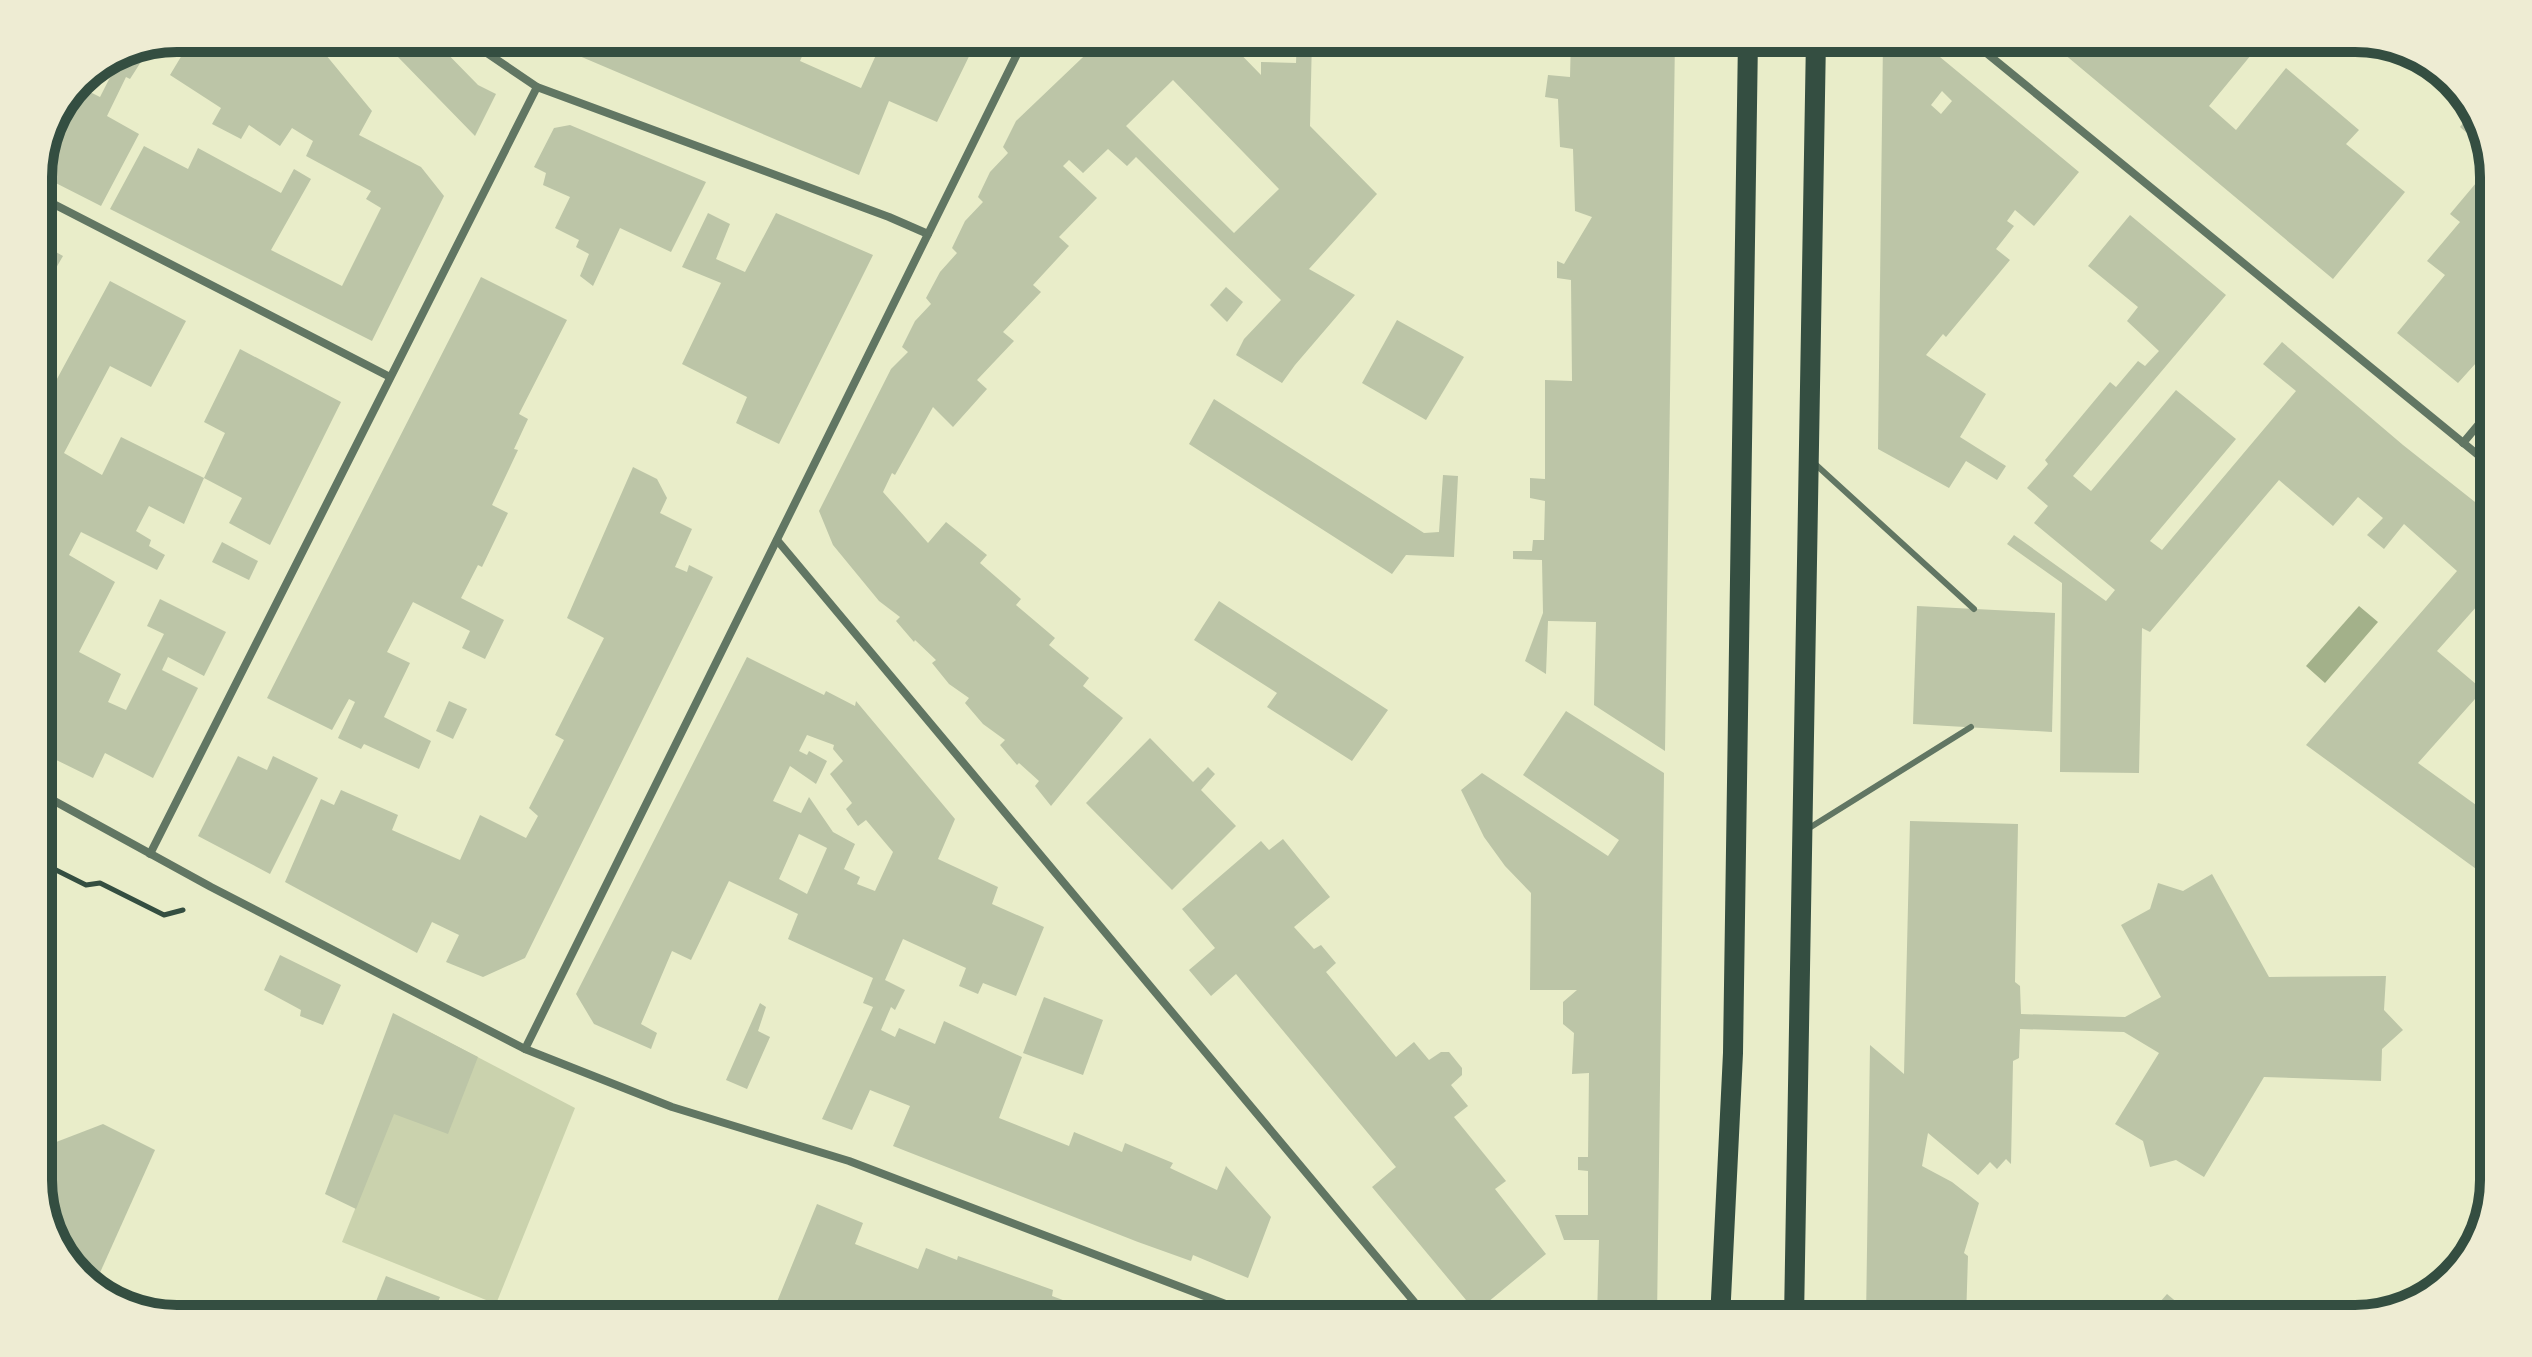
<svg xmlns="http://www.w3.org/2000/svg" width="2532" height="1357" viewBox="0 0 2532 1357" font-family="'Alegreya Sans',sans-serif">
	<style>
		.green { fill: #cad2ad }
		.water { fill: #a3b18a }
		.building { fill: #bcc5a7; fill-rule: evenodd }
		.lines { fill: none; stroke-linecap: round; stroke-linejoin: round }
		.path { stroke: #344e41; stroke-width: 5 }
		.service { stroke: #617663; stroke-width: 6 }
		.minor { stroke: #617663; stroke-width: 8 }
		.primary { stroke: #344e41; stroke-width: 20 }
		.rim { fill: none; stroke: #344e41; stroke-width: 10 }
	</style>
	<rect width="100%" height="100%" fill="#e9edc9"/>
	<polygon class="green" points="426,1030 575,1108 496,1304 342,1242"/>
	<polygon class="water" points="2359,606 2378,622 2325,683 2306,666"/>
	<g class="building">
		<polygon points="312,38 372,111 359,135 421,167 444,196 372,341 110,209 144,146 188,169 198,148 281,193 294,169 311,179 271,250 342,286 381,208 366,199 371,191 306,156 313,141 292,128 280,146 249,125 241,139 212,124 221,108 170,75 188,45 173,39"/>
		<polygon points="390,38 432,38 478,85 496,94 475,136 398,57 401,51"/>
		<polygon points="537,38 810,38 800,61 861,88 881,44 869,38 978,38 937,122 889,101 859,175"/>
		<path d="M1103,38H1225L1261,75V62L1296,63L1297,38H1312L1310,126L1377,194L1309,269L1355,295L1295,365L1282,383L1236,355L1244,339L1281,300L1136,157L1127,166L1108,149L1083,173L1069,160L1063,166L1097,198L1059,237L1069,246L1033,285L1041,292L1003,332L1014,341L977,380L987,389L953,427L933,407L895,475L892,473L883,492L928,543L946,522L987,555L980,563L1021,599L1016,605L1055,638L1049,645L1089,678L1083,686L1123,718L1051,806L1035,786L1039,781L1019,763L1017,765L1000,745L1005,740L983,724L965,703L969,698L949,684L932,663L936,660L915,640L914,642L896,621L900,617L879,601L833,545L819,511L891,369L908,352L902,347L915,321L931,304L926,298L940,272L957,253L952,248L965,221L983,202L978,197L990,172L1008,153L1003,147L1016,121ZM1173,80L1279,189L1234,233L1126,126Z"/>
		<polygon points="1418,38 1436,38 1436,43 1418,41"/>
		<polygon points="1571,38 1675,38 1665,751 1594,705 1596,622 1548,621 1546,674 1525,661 1543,613 1542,560 1513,559 1513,551 1532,551 1533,540 1544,540 1545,501 1530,498 1530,478 1545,479 1545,380 1572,381 1571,280 1557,278 1557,261 1564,264 1592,217 1575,211 1573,149 1560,147 1558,99 1545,97 1548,75 1570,77"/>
		<path d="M1889,38H1917L2079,172L2034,226L2015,210L2007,221L2014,226L1996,249L2010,260L1946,337L1943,334L1926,355L1986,394L1960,437L2006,466L1997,480L1966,461L1949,488L1878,449L1883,40ZM1942,91L1952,101L1941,114L1931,105Z"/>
		<polygon points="2045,38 2175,38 2182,45 2188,38 2265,38 2209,106 2236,130 2286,68 2359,130 2346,144 2405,192 2333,279"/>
		<polygon points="153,43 130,79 126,77 107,116 139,134 101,206 38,174 38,169 76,85 100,97 125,48"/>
		<polygon points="2474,109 2480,128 2488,151 2460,127"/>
		<polygon points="570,125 706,182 671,252 620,228 593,286 580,276 589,254 576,247 579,240 555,228 570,197 543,185 546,173 534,167 554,128"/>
		<polygon points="2492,164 2494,343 2458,383 2397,333 2445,275 2427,261 2460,222 2450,214"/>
		<polygon points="708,213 730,224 716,259 745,272 776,213 873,255 779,444 736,423 747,397 682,364 721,283 682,267"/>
		<polygon points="2130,215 2226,295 2073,476 2091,491 2176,390 2236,439 2150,541 2162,550 2296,391 2263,364 2282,342 2403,445 2494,517 2494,603 2486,596 2437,651 2483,690 2418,763 2494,818 2494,882 2306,745 2457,571 2404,524 2384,549 2367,535 2383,518 2358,497 2333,526 2279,480 2150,632 2142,628 2139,773 2060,772 2062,583 2007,544 2014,535 2106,601 2115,590 2034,523 2048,506 2027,488 2048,464 2045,460 2110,382 2116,387 2138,361 2145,366 2159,351 2127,321 2138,307 2088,266"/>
		<polygon points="45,246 63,256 38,299 38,258"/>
		<polygon points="481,277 567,320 519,414 528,419 514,449 518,450 492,505 508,513 482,567 478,565 461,598 504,620 485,659 462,648 470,631 413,602 387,652 410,663 384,717 431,741 419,769 364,744 361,749 338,738 355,702 349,699 332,730 267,698"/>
		<polygon points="110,281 186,321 151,387 110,366 64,453 102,475 121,437 204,478 225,433 204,422 240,349 341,402 270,545 229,523 242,498 204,478 184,524 149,506 136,531 151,540 149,546 165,555 157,570 81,532 69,555 115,582 79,652 121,674 108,702 126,710 164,634 147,626 160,599 226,632 204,676 168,657 162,670 198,688 153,778 105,753 93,778 38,751 38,730 57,694 38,685 38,414"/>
		<polygon points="1226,287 1243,302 1227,322 1210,305"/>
		<polygon points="1397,320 1464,357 1426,420 1362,383"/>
		<polygon points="1214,399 1424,533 1439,532 1443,475 1458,476 1454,557 1406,555 1392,574 1189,444"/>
		<polygon points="633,467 657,479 667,498 660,513 692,529 675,567 687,572 689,565 713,577 525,958 483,977 446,962 459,935 432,922 417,953 285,882 321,799 334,805 341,790 398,815 392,830 460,860 480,815 526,838 538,816 529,808 564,740 555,735 604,638 567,618"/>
		<polygon points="222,542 258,561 249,580 212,562"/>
		<polygon points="1219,601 1388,710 1352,761 1267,707 1277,693 1194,640"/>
		<polygon points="1917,606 2055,613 2052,732 1913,724"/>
		<path d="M747,657L824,695L826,691L855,706L856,701L955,819L938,859L998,887L992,904L1044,927L1016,996L983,983L978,994L959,986L966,968L903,939L885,980L905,990L895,1010L891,1007L881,1030L895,1037L899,1028L935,1044L944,1021L1022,1057L999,1118L1069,1146L1074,1132L1122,1152L1125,1143L1173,1163L1170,1168L1217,1190L1226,1166L1271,1217L1248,1278L1193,1255L1191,1261L1138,1242L893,1146L910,1106L870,1090L852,1130L822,1119L873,1007L863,1003L873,978L788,939L798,914L729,881L691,960L672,951L641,1024L657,1033L651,1049L594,1024L576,994ZM807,735L834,745L833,749L843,761L830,774L852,803L846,809L858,826L866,820L893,852L875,891L857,884L860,877L844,869L855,844L833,832L809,797L801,813L773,801L790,766L816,784L827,761L809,751L807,755L799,751ZM799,834L827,848L807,894L779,879Z"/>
		<polygon points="449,701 467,709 453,739 436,731"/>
		<polygon points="1566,711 1664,773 1657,1319 1597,1319 1599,1240 1564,1240 1555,1215 1588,1215 1588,1171 1578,1170 1578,1157 1588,1157 1589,1073 1572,1074 1574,1033 1563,1024 1563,1002 1577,990 1530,990 1531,893 1505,866 1484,837 1461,790 1482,773 1608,856 1619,840 1523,775"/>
		<polygon points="1150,738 1193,782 1208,767 1215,774 1201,790 1236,826 1172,890 1086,803"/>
		<polygon points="238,756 267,770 273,756 318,778 270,874 198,836"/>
		<polygon points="1910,821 2018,824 2015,982 2020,986 2021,1014 2125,1017 2161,997 2121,925 2150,909 2158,883 2183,891 2212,874 2269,977 2386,976 2384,1010 2403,1030 2382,1049 2381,1081 2264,1077 2204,1177 2176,1160 2150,1167 2143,1141 2115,1124 2159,1053 2124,1032 2020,1029 2019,1058 2013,1061 2011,1164 2006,1159 1997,1169 1990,1162 1978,1175 1928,1133 1922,1166 1952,1182 1979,1203 1964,1253 1968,1256 1966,1319 1866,1319 1870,1045 1904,1074"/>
		<polygon points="1283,839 1330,897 1294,927 1314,949 1321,945 1336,963 1326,972 1396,1057 1414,1042 1429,1060 1441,1052 1449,1052 1462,1068 1462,1075 1451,1085 1468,1106 1454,1117 1506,1181 1495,1189 1546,1254 1476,1312 1372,1187 1396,1167 1236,974 1211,996 1189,970 1215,948 1182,909 1261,841 1269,850"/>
		<polygon points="280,955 341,985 323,1025 300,1016 301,1010 264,990"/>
		<polygon points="1044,997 1103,1020 1083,1075 1023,1053"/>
		<polygon points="760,1003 766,1007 758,1031 770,1037 747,1089 726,1080"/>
		<polygon points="393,1013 478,1057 448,1134 394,1114 356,1209 325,1194"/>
		<polygon points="103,1124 155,1150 94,1286 61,1257 38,1189 38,1149"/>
		<polygon points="817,1204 863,1223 855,1244 918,1269 926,1248 957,1260 958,1256 1053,1290 1052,1296 1087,1309 1092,1304 1100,1306 1097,1315 1108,1319 770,1319"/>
		<polygon points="386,1276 440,1297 431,1319 369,1319"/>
		<polygon points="2167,1294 2197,1319 2145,1319"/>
		<polygon points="1526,1313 1542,1319 1521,1319"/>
	</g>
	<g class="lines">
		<polyline class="path" points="38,861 86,885 100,883 164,915 183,910"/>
		<g class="service">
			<polyline points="1814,463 1974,609"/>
			<polyline points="1806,830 1971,727"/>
		</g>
		<g class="minor">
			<polyline points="470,38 481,49 537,87 889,217 928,234"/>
			<polyline points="1968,38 2494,468"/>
			<polyline points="38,196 390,377"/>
			<polyline points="2463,443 2494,406"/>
			<polyline points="777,540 1416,1304 1425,1319"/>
			<polyline points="38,792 211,887 525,1049 672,1107 849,1161 1265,1319"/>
			<polyline points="150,854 537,87"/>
			<polyline points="525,1049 1025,38"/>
		</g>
		<g class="primary">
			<polyline points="1720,1319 1733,1053 1748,38"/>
			<polyline points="1794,1319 1816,38"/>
		</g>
	</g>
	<path d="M0 0H2532V1357H0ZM177 52H2355A125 125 0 0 1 2480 177V1180A125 125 0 0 1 2355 1305H177A125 125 0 0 1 52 1180V177A125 125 0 0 1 177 52Z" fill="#eeecd3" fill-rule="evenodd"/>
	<path class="rim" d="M177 52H2355A125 125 0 0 1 2480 177V1180A125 125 0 0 1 2355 1305H177A125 125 0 0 1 52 1180V177A125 125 0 0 1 177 52Z"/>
</svg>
